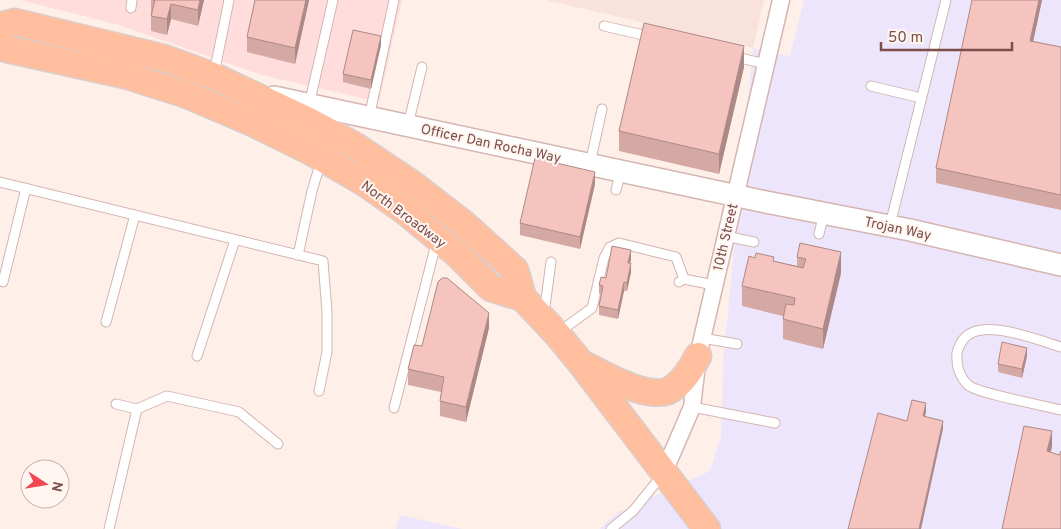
<svg xmlns="http://www.w3.org/2000/svg" width="1061" height="529" viewBox="0 0 1061 529" font-family="Overpass,sans-serif">
	<style>
		.residential { fill: #f8e2da }
		.commercial { fill: #fdd }
		.education { fill: #ede5fb }
		.lines { fill: none; stroke-linecap: round; stroke-linejoin: round }
		.service-casing { stroke: #d4b5b0; stroke-width: 11 }
		.minor-casing { stroke: #d4b5b0; stroke-width: 19 }
		.tertiary-casing { stroke: #d4b5b0; stroke-width: 24 }
		.primary-casing { stroke: #dacdcc; stroke-width: 29 }
		.service { stroke: #fff; stroke-width: 9 }
		.minor { stroke: #fff; stroke-width: 16 }
		.tertiary { stroke: #fff; stroke-width: 21 }
		.primary { stroke: #ffbf9f; stroke-width: 26 }
		.wall { fill: #d4a9a4 }
		.shaded-wall { fill: #ac8986 }
		.building { fill: #f6c4bf; stroke: #ac8986 }
		.labels { text-anchor: middle; stroke-width: 4; stroke-linejoin: round; paint-order: stroke }
		.street-label { font-size: 14px; fill: #7c4d4a; stroke: #fff6f1 }
	</style>
	<rect width="100%" height="100%" fill="#fef0e9"/>
	<polygon class="residential" points="546,0 764,0 753,48"/>
	<polygon class="commercial" points="20,0 402,0 379,102 262,75 119,25"/>
	<g class="education">
		<polygon points="804,0 1061,0 1061,529 600,529 605,523 619,512 710,471 721,436 724,342 727,323 753,48 790,56"/>
		<polygon points="400,515 462,529 396,529"/>
	</g>
	<g class="lines">
		<defs>
			<g id="service">
				<polyline points="131,8 132,0"/>
				<polyline points="604,26 652,37"/>
				<polyline points="732,56 766,64"/>
				<polyline points="214,74 229,0"/>
				<polyline points="871,86 921,98"/>
				<polyline points="309,105 333,0"/>
				<polyline points="369,118 394,0"/>
				<polyline points="408,125 422,67"/>
				<polyline points="590,164 602,109"/>
				<polyline points="0,182 323,261 327,312 327,352 319,391"/>
				<polyline points="616,190 621,171"/>
				<polyline points="890,225 946,0"/>
				<polyline points="819,234 824,213"/>
				<polyline points="725,236 754,242"/>
				<polyline points="298,255 312,191 321,161"/>
				<polyline points="3,282 26,188"/>
				<polyline points="679,282 684,279 714,285"/>
				<polyline points="544,314 551,262"/>
				<polyline points="106,322 135,215"/>
				<polyline points="559,332 592,308 604,258 610,247 619,243 676,257 684,279"/>
				<polyline points="702,338 737,344"/>
				<path d="M1061,347C1037,340 976,314 961,343C959,347 957,350 957,354C956,366 959,376 968,385C976,393 1046,406 1061,410"/>
				<polyline points="197,356 235,240"/>
				<polyline points="116,404 137,409"/>
				<polyline points="692,407 775,423"/>
				<polyline points="394,408 437,240"/>
				<polyline points="109,529 137,409 167,396 239,412 278,444"/>
				<polyline points="611,529 633,511 663,474"/>
			</g>
			<polyline id="minor" points="664,472 692,407 698,356 781,0"/>
			<polyline id="tertiary" points="274,97 761,201 910,230 1061,265"/>
			<g id="primary">
				<polyline points="0,26 15,22 164,58 213,76 309,121 357,147 411,183 464,224 515,270 523,298"/>
				<polyline points="0,42 7,49 125,75 185,94 253,123 308,150 365,183 406,212 456,253 491,288 523,298 557,334 580,362 707,529"/>
				<path d="M587,366C606,376 646,399 668,391C681,385 692,368 698,356"/>
			</g>
		</defs>
		<use href="#service" class="service-casing"/>
		<use href="#minor" class="minor-casing"/>
		<use href="#tertiary" class="tertiary-casing"/>
		<use href="#primary" class="primary-casing"/>
		<use href="#service" class="service"/>
		<use href="#minor" class="minor"/>
		<use href="#tertiary" class="tertiary"/>
		<use href="#primary" class="primary"/>
	</g>
	<g class="wall">
		<polygon points="151,0 204,0 198,26 171,19 167,35 151,31"/>
		<polygon points="255,0 309,0 295,64 247,52 247,37"/>
		<polygon points="1042,0 1033,41 1061,47 1061,210 936,183 936,168"/>
		<polygon points="381,45 371,89 343,82 343,74"/>
		<polygon points="744,67 719,174 619,151 619,131"/>
		<polygon points="595,184 580,249 520,235 520,223"/>
		<polygon points="800,243 841,273 823,349 783,339 783,316 742,306 742,286 774,261 797,266 797,257"/>
		<polygon points="631,259 630,263 631,272 627,291 624,291 618,319 599,315 599,306 601,294 599,294 599,285 606,278"/>
		<polygon points="489,328 466,422 440,416 440,401 441,392 408,385 408,369 422,346"/>
		<polygon points="1027,356 1022,378 998,372 998,364"/>
	</g>
	<g class="shaded-wall">
		<polygon points="200,0 204,0 198,26 198,10"/>
		<polygon points="306,0 309,0 295,64 295,48"/>
		<polygon points="1039,0 1042,0 1030,56 1030,41"/>
		<polygon points="171,4 171,19 167,35 167,19"/>
		<polygon points="381,36 381,45 371,89 371,80"/>
		<polygon points="744,46 744,67 719,174 719,154"/>
		<polygon points="595,172 595,184 580,249 580,237"/>
		<polygon points="631,250 631,259 628,271 628,263"/>
		<polygon points="841,252 841,273 823,349 823,329"/>
		<polygon points="631,263 631,272 627,291 627,283"/>
		<polygon points="624,282 624,291 618,319 618,310"/>
		<polygon points="489,313 489,328 466,422 466,407"/>
		<polygon points="1027,348 1027,356 1022,378 1022,369"/>
		<polygon points="926,403 926,412 923,425 923,416"/>
		<polygon points="943,421 943,429 921,529 919,529"/>
		<polygon points="1052,431 1052,447 1047,466 1047,451"/>
	</g>
	<g class="building">
		<polygon points="153,0 200,0 198,10 171,4 167,19 151,16 155,0"/>
		<polygon points="255,0 306,0 295,48 247,37"/>
		<polygon points="972,0 1039,0 1030,41 1061,47 1061,195 936,168"/>
		<polygon points="644,23 744,46 719,154 619,131"/>
		<polygon points="353,30 381,36 371,80 343,74"/>
		<polygon points="535,158 595,172 580,237 520,223"/>
		<polygon points="800,243 841,252 823,329 783,319 786,304 794,305 795,298 742,286 749,256 755,258 756,253 774,257 773,261 803,268 806,259 797,257"/>
		<polygon points="612,246 631,250 628,263 631,263 627,283 624,282 618,310 599,306 603,286 599,285 601,277 606,278"/>
		<polygon points="442,278 447,278 489,313 466,407 440,401 444,377 408,369 414,345 422,346 438,282"/>
		<polygon points="1002,342 1027,348 1022,369 998,364"/>
		<polygon points="912,400 926,403 923,416 943,421 919,529 848,529 878,413 907,421"/>
		<polygon points="1024,426 1052,431 1047,451 1059,455 1061,451 1061,529 1002,529"/>
	</g>
	<g class="labels">
		<g class="street-label">
			<text transform="translate(491 143) rotate(12)" y="5">Officer Dan Rocha Way</text>
			<text transform="translate(404 214) rotate(37)" y="5">North Broadway</text>
			<text transform="translate(898 228) rotate(12)" y="5">Trojan Way</text>
			<text transform="translate(725 237) rotate(-77)" y="5">10th Street</text>
		</g>
	</g>
	<g transform="translate(45 484) rotate(102)"><circle r="24" fill="#fff6f1" stroke="#cbb2ae"/>
	<path d="M0-4L9 19L0 12L-9 19Z" fill="#f04753"/>
	<text y="-8" font-size="14" font-weight="bold" text-anchor="middle" fill="#7c4d4a">N</text>
	</g>
	<path d="M881 42v8h131v-8" fill="none" stroke="#7c4d4a" stroke-width="2.5"/>
	<text x="888" y="42" font-size="15" fill="#7c4d4a" stroke="#fff6f1" stroke-width="4" paint-order="stroke">50 m</text>
</svg>
